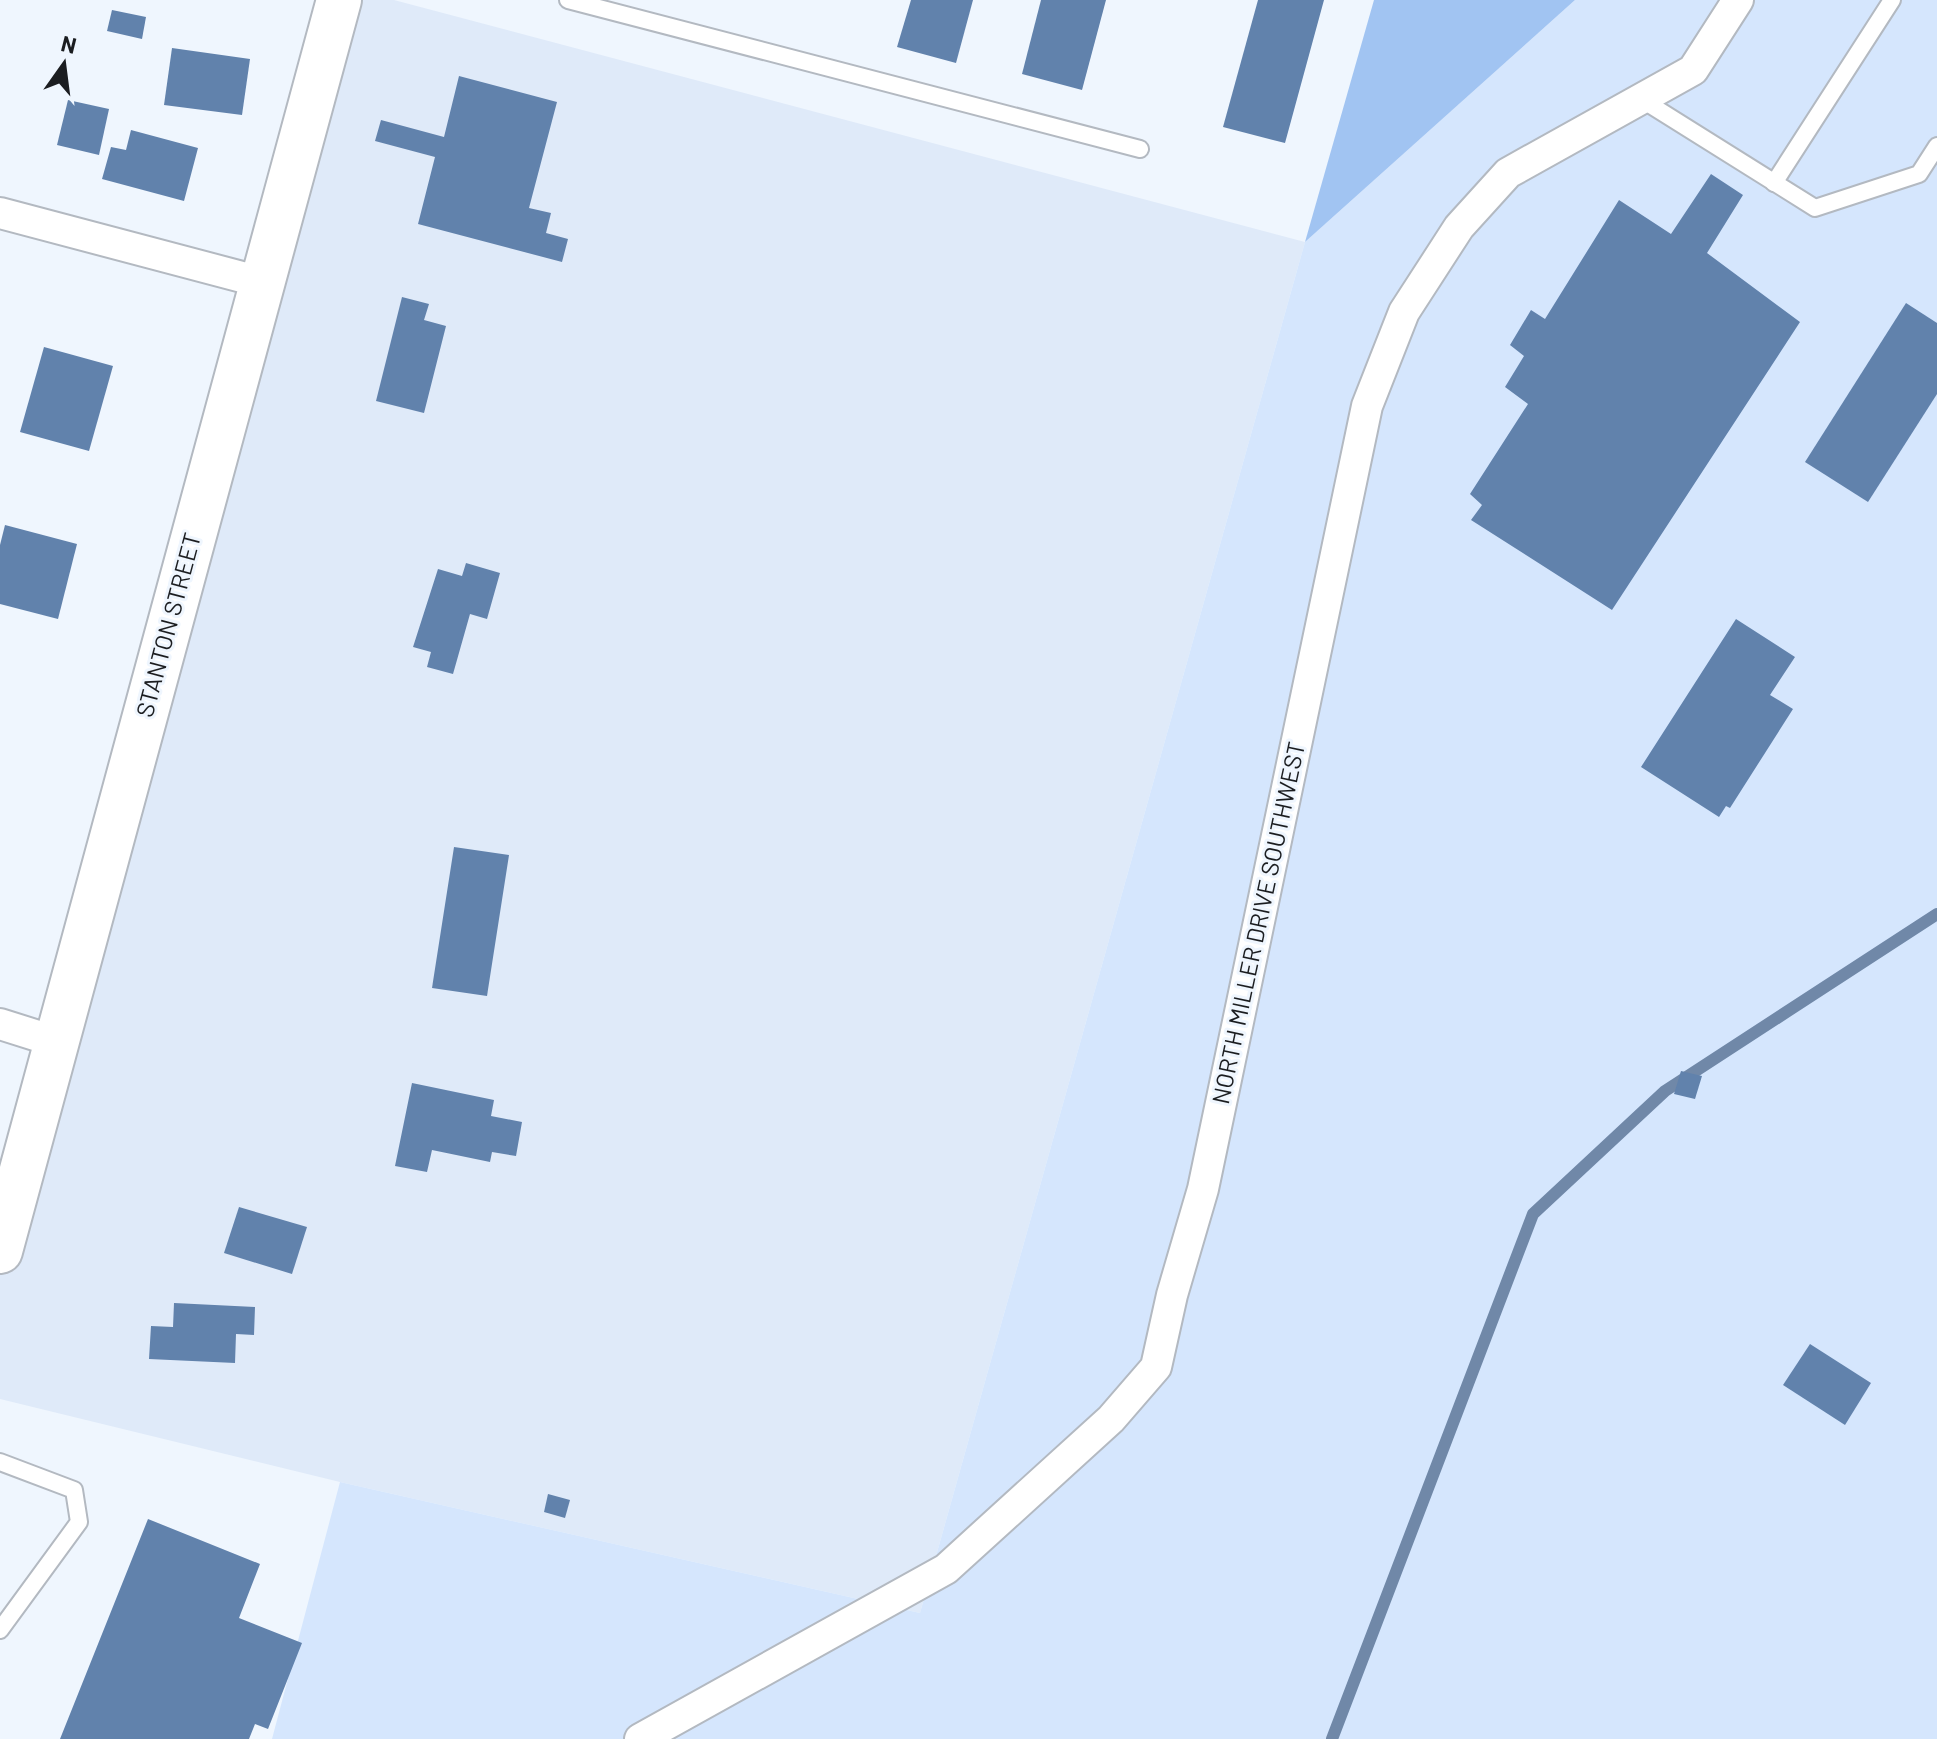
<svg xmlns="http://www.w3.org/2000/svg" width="1937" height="1739" viewBox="0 0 1937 1739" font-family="Barlow,sans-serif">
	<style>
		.built { fill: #dfeaf9 }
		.green { fill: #d5e6fd }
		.forest { fill: #a1c4f2 }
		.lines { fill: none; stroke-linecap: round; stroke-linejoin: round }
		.stream { stroke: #7088a8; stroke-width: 12 }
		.building { fill: #6182ac }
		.lane-casing { stroke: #b3b9c1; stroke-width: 20 }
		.street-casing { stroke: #b3b9c1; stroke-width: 34 }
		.secondary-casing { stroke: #b3b9c1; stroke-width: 48 }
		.lane { stroke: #fff; stroke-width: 16 }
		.street { stroke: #fff; stroke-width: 30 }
		.secondary { stroke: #fff; stroke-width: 44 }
		.labels { text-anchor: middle; stroke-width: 6; stroke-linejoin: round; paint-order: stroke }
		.street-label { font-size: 24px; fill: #1b1d20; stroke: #eff6fe }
	</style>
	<rect width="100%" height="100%" fill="#eff6fe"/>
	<polygon class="built" points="332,0 394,0 1305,242 920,1613 340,1482 0,1399 0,1253"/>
	<polygon class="green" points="1575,0 1937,0 1937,1739 272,1739 340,1482 920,1613 1305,242"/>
	<polygon class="forest" points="1374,0 1575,0 1305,242"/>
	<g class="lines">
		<polyline class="stream" points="1332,1739 1533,1214 1665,1091 1937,914"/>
	</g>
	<g class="building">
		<polygon points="911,0 973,0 956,63 897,47"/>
		<polygon points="1041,0 1106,0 1082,90 1022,74"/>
		<polygon points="1258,0 1324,0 1285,143 1223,127"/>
		<polygon points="112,10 146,17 142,39 107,31"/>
		<polygon points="172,48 250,59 242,115 164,105"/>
		<polygon points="459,76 557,102 529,208 551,213 546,233 568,239 562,262 418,224 435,157 375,141 381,120 444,137"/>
		<polygon points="68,100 109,109 99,155 57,145"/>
		<polygon points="131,130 198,148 184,201 102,179 111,147 126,150"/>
		<polygon points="1711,174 1743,195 1707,253 1800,322 1612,610 1471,520 1482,505 1470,494 1528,404 1505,387 1524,356 1510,345 1531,310 1545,319 1619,200 1671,234"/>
		<polygon points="402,297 429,304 424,320 446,326 424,413 376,401"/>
		<polygon points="1906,303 1937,323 1937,394 1868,502 1805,462"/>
		<polygon points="44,347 113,366 89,451 20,432"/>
		<polygon points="5,525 77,544 58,619 0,604 0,545"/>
		<polygon points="466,563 500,573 487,619 470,614 453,674 427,667 431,652 413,647 438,569 462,576"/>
		<polygon points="1736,619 1795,657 1770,695 1793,709 1730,808 1726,806 1719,817 1641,767"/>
		<polygon points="454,847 509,855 487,996 432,988"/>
		<polygon points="1681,1071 1702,1076 1695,1099 1674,1094"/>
		<polygon points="412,1083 494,1100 491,1116 522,1122 516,1156 492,1152 490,1162 432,1150 427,1172 395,1166"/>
		<polygon points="239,1207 307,1227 292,1274 224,1253"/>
		<polygon points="174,1303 255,1307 254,1335 236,1334 235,1363 149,1359 151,1326 173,1327"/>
		<polygon points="1810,1344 1871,1383 1845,1425 1783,1385"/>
		<polygon points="548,1494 570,1500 565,1518 544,1512"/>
		<polygon points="148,1519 260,1564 239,1618 302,1643 268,1729 255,1724 249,1739 60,1739"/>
	</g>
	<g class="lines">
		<defs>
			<g id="lane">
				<polyline points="568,0 1140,149"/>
				<polyline points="1641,99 1815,208 1919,174 1937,146"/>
				<polyline points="1774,183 1892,0"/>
				<polyline points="0,1462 74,1490 79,1522 0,1630"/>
			</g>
			<g id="street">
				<polyline points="0,213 261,282"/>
				<polyline points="0,1024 57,1042"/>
				<polyline points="640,1739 946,1569 1111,1419 1156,1367 1172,1295 1203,1189 1367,406 1404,312 1459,227 1508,173 1693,70 1738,0"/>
			</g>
			<polyline id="secondary" points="0,1251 339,0"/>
		</defs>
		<use href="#lane" class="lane-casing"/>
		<use href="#street" class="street-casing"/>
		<use href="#secondary" class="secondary-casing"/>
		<use href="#lane" class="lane"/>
		<use href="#street" class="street"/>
		<use href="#secondary" class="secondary"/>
	</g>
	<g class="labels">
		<g class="street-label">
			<text transform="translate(169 625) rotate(-75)" y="8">STANTON STREET</text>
			<text transform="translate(1259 923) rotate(-78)" y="8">NORTH MILLER DRIVE SOUTHWEST</text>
		</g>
	</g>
	<g transform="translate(64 64) rotate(14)" stroke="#eff6fe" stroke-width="6" paint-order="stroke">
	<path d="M0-6L14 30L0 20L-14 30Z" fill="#1b1d20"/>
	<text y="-12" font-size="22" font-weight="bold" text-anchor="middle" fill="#1b1d20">N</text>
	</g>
</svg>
